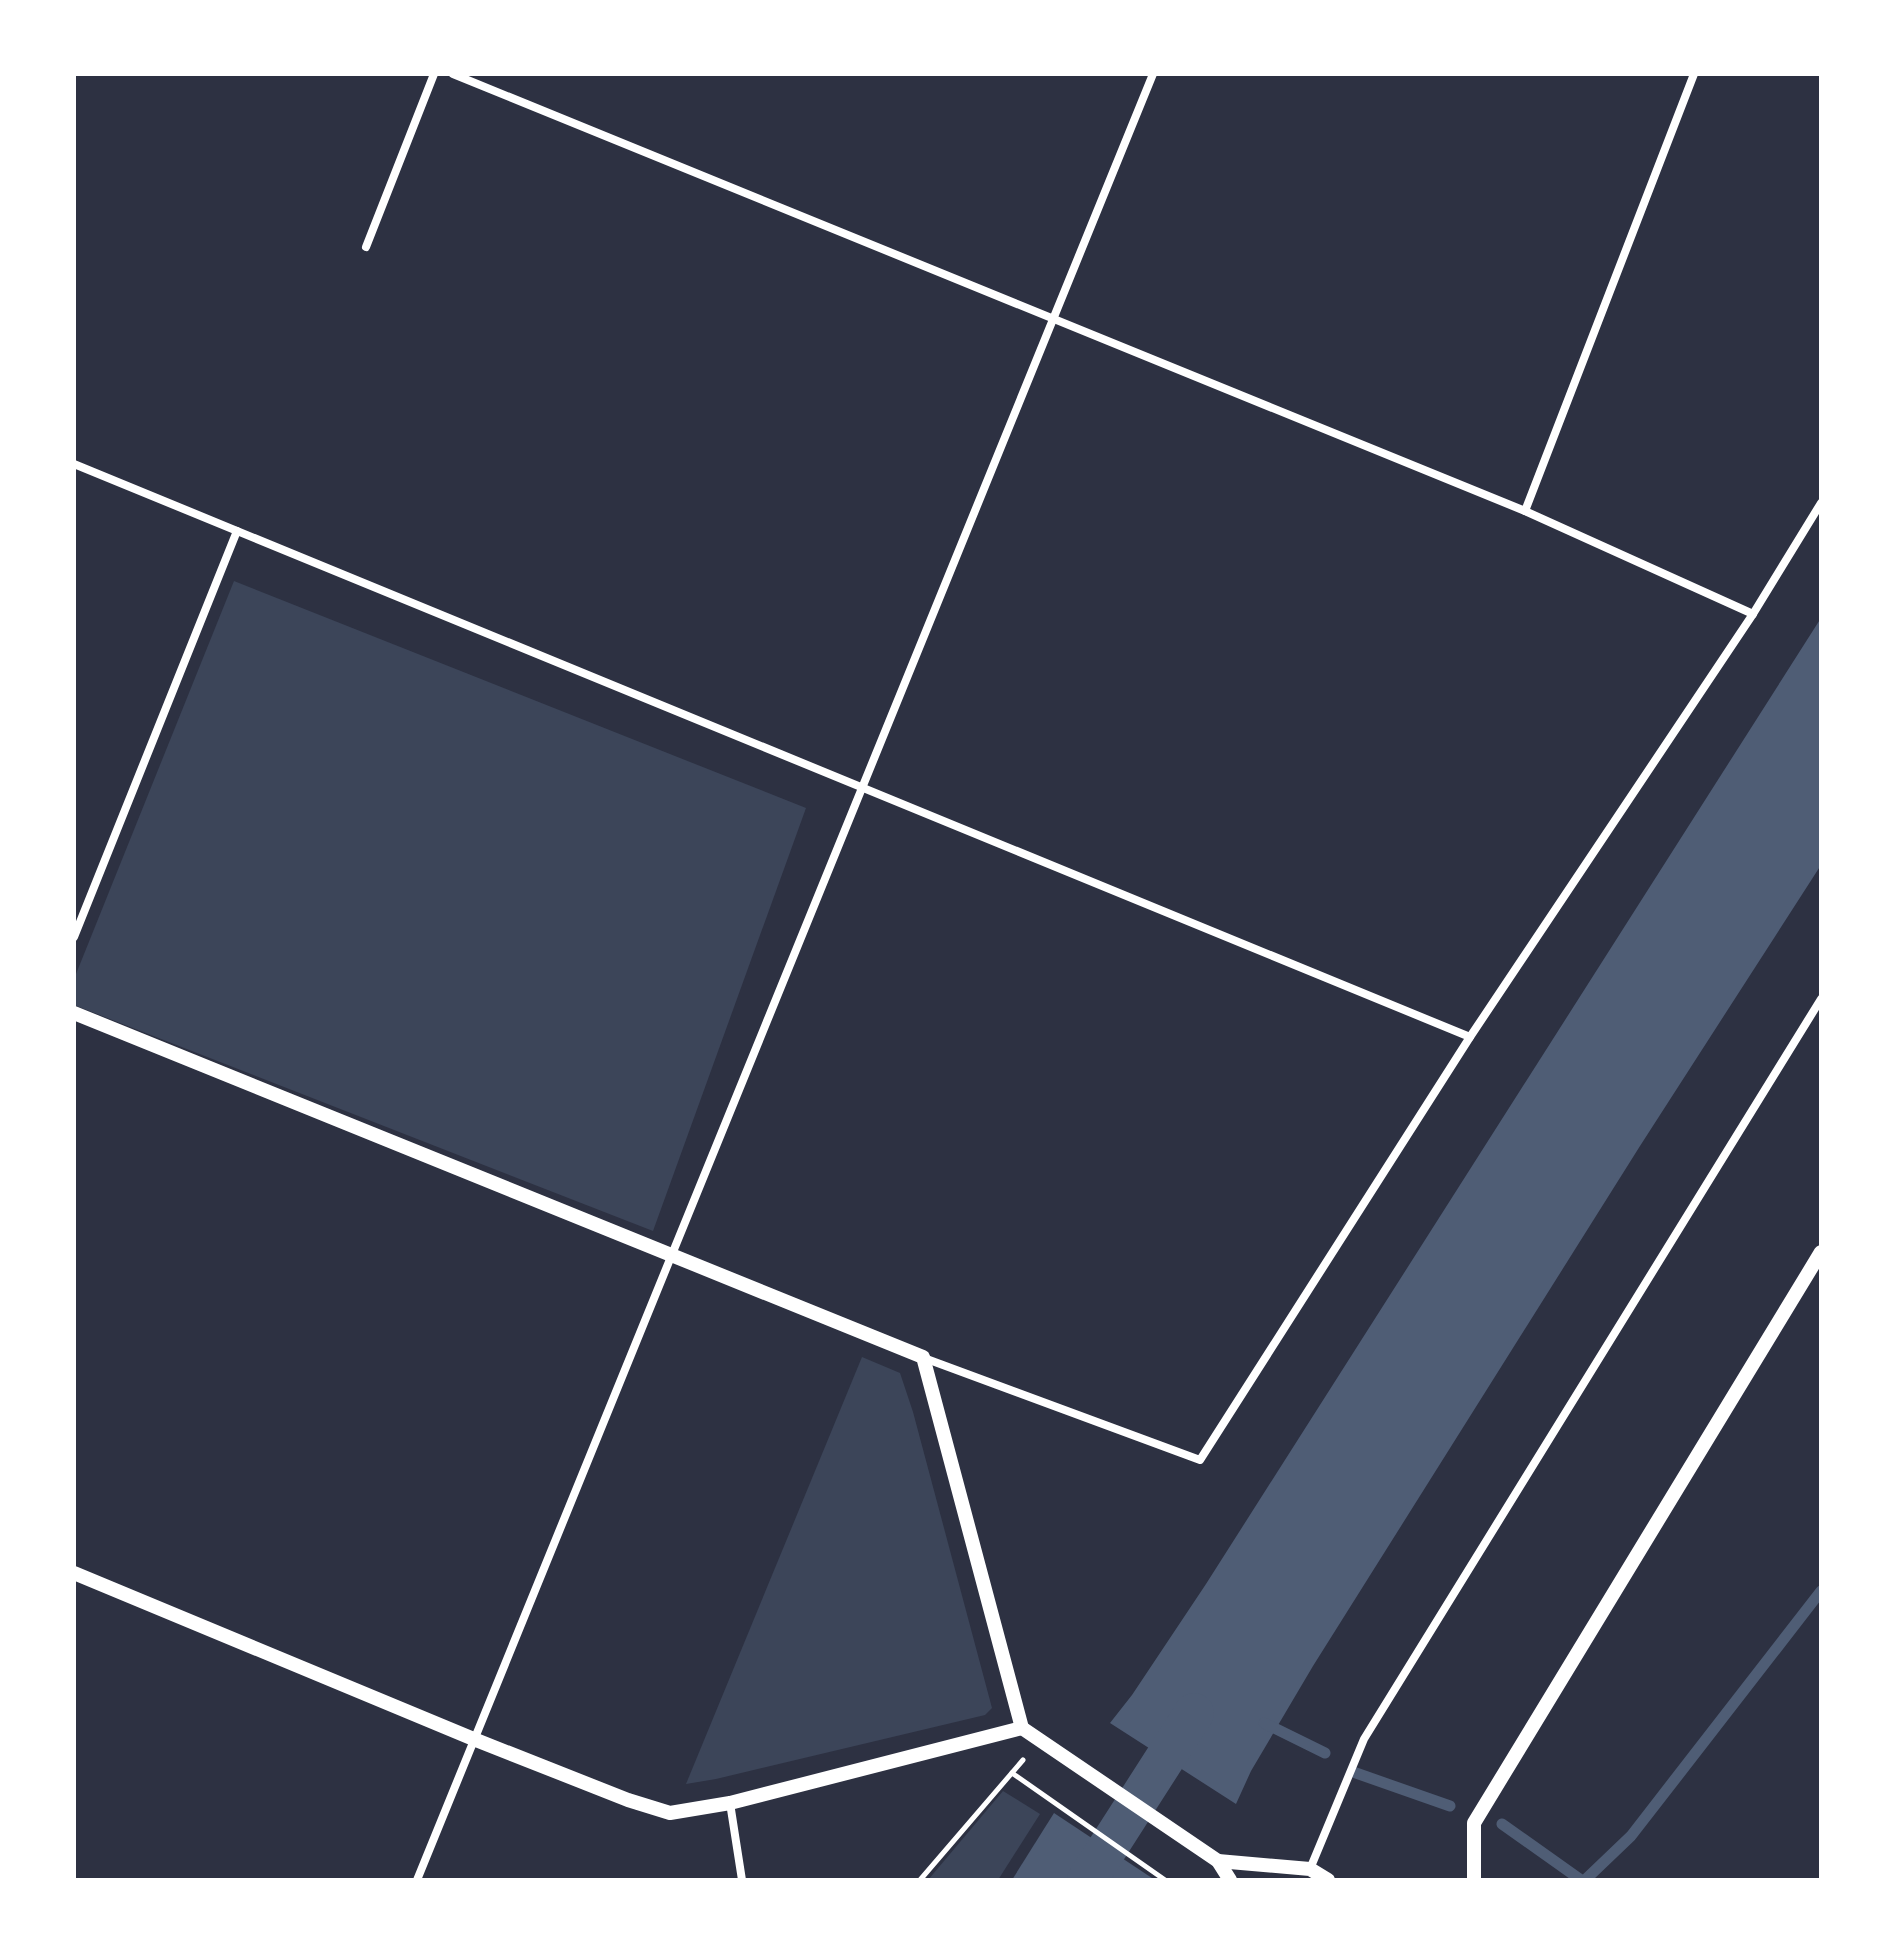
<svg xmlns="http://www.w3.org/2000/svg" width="1895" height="1954" viewBox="0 0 1895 1954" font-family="Arial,sans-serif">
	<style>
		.green { fill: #3c4559 }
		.water { fill: #4f5d75 }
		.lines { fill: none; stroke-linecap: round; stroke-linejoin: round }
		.stream { stroke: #4f5d75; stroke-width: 11 }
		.canal { stroke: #4f5d75; stroke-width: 40 }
		.path { stroke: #fff; stroke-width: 5 }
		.minor { stroke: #fff; stroke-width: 8 }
		.tertiary { stroke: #fff; stroke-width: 14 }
	</style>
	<rect width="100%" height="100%" fill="#2d3142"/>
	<g class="green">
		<polygon points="234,581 806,808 653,1231 74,1005 74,979"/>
		<polygon points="862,1357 900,1373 913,1412 992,1708 985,1715 716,1779 686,1784"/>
		<polygon points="1003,1791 1040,1814 998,1880 928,1880"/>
	</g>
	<g class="water">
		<polygon points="1821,618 1821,865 1640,1146 1313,1666 1251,1771 1236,1804 1110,1723 1132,1695 1206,1584"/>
		<polygon points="1054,1813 1155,1880 1012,1880"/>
	</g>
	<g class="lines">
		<g class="stream">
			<polyline points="1264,1723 1325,1753"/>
			<polyline points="1356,1773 1450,1806"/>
			<polyline points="1502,1824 1581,1880"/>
			<polyline points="1585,1880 1631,1836 1821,1591"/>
		</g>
		<polyline class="canal" points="1087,1880 1194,1713"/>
		<g class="path">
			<polyline points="1012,1773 1165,1880"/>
			<polyline points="920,1880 1023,1760"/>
		</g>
		<g class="minor">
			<polyline points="453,74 1525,511 1753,614"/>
			<polyline points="366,247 434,74"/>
			<polyline points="74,464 1470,1037"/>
			<polyline points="1525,511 1694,74"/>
			<polyline points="74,937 237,531"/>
			<polyline points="924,1358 1200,1460 1470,1037 1753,614 1821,503"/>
			<polyline points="730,1803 742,1880"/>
			<polyline points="1310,1869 1364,1739 1821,999"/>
			<polyline points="417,1880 1153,74"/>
		</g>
		<g class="tertiary">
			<polyline points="74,1013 923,1357 1022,1728"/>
			<polyline points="74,1573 476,1740 628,1800 670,1813 730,1803 1022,1728 1218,1861 1230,1880"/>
			<polyline points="1218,1861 1310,1869 1328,1880"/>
			<polyline points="1474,1880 1474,1823 1821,1252"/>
		</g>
	</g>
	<rect width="1895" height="1954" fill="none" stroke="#ffffff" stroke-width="152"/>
</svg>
